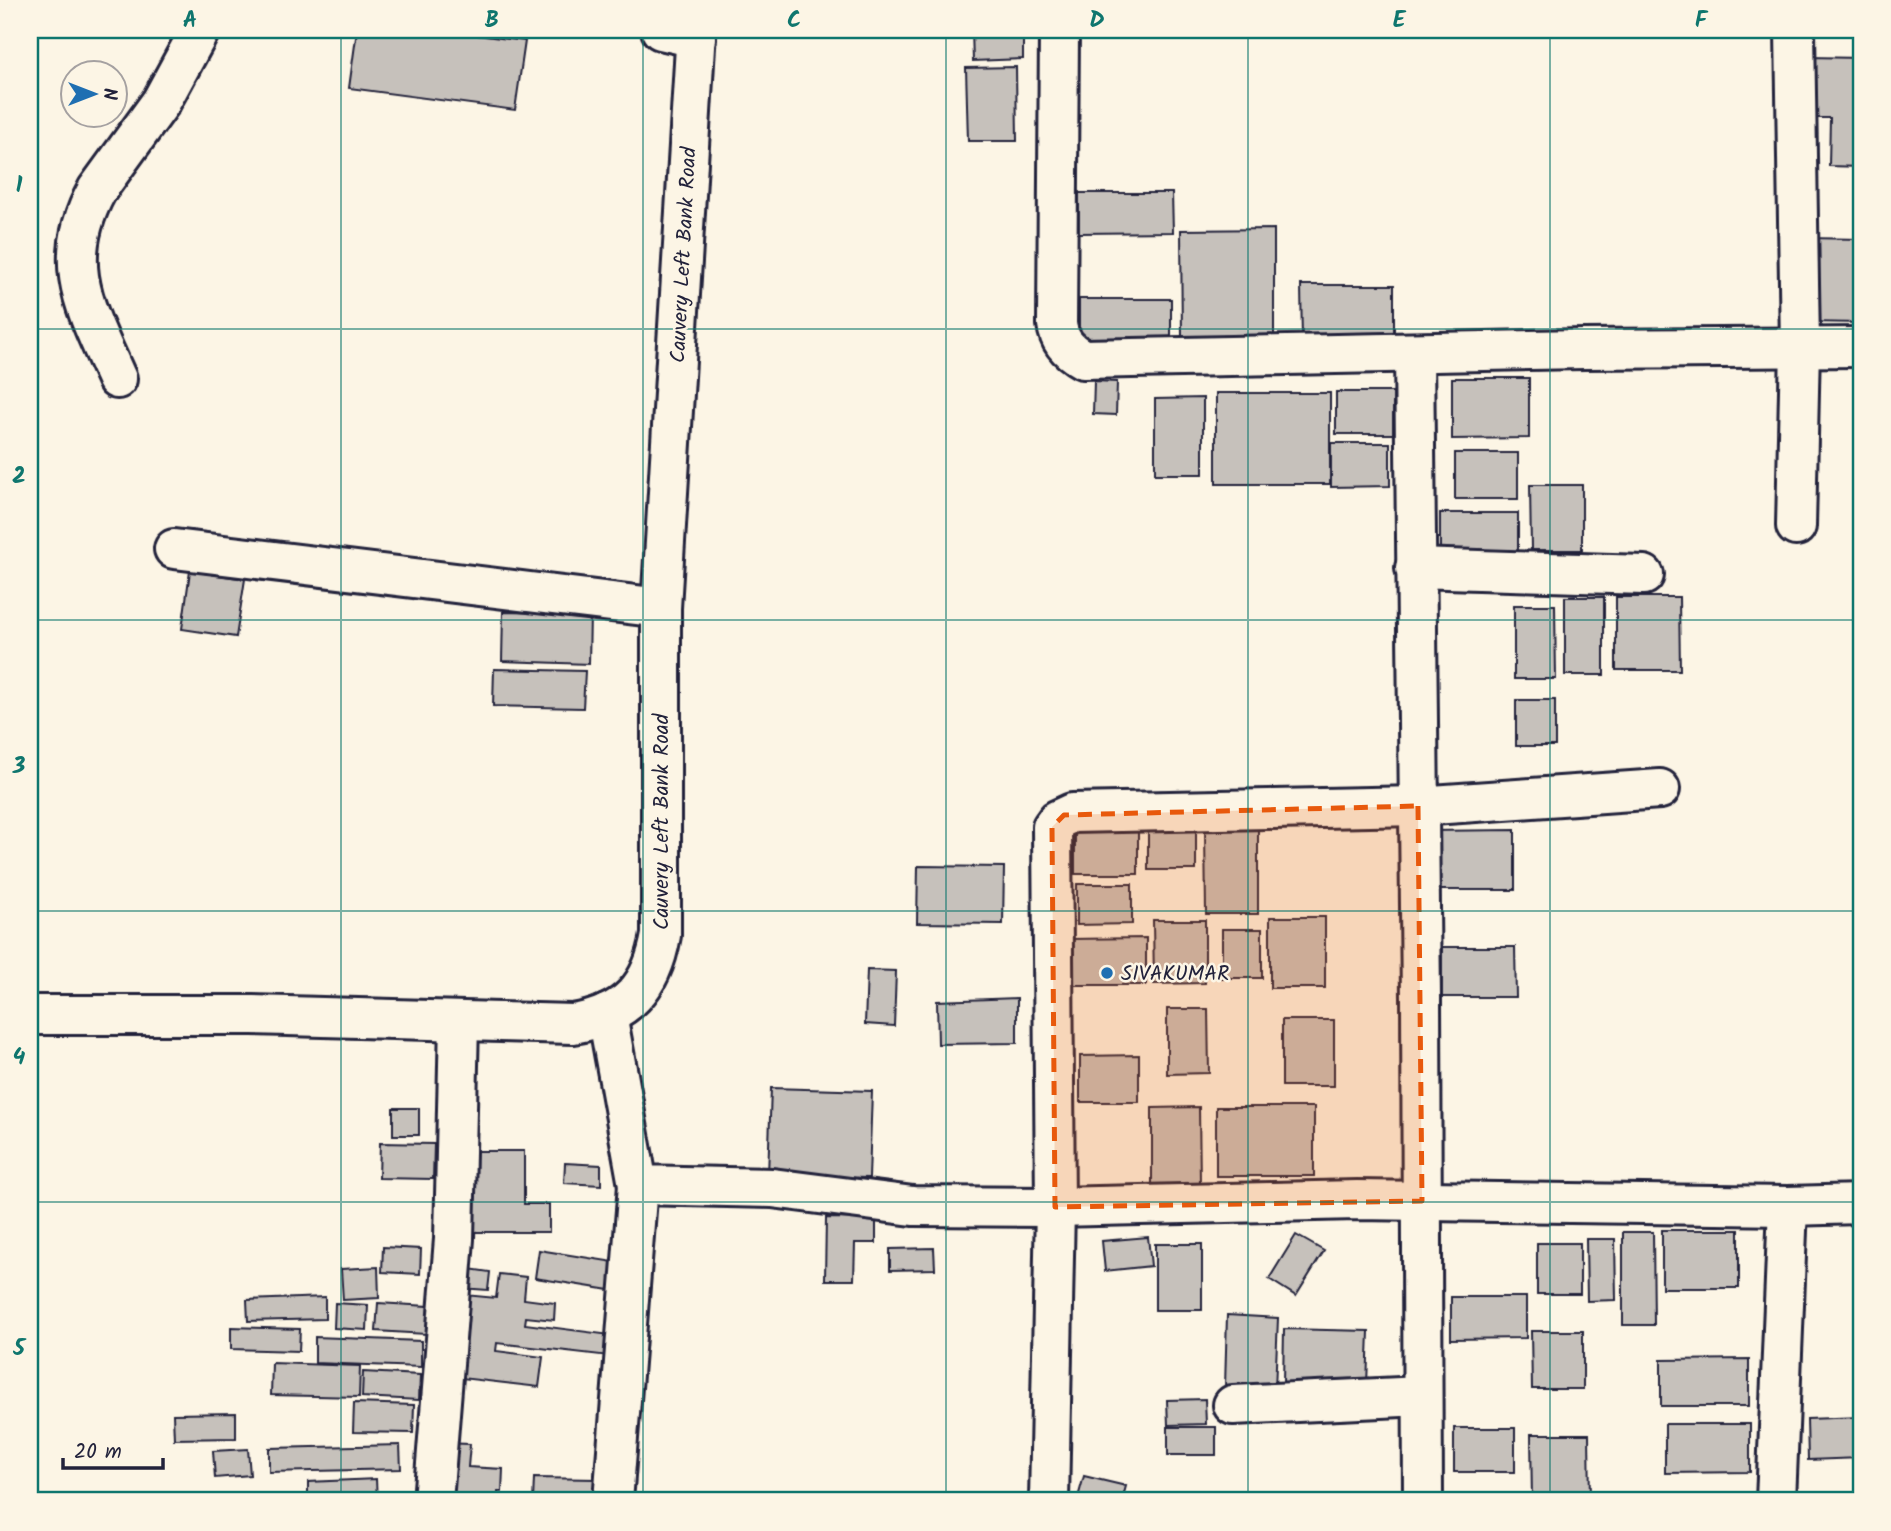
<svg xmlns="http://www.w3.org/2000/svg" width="1891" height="1531" viewBox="0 0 1891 1531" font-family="Kalam,sans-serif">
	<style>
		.building { fill: #c6c1bb; stroke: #22223b; stroke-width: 2 }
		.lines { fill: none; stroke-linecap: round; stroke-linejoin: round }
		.minor-casing { stroke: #22223b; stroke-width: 44 }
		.major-casing { stroke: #22223b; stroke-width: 44 }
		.minor { stroke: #fcf5e5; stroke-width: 38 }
		.major { stroke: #fcf5e5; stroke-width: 38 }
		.marked { fill: #e8590c; fill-opacity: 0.2; stroke: #e8590c; stroke-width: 5; stroke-dasharray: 14 9; stroke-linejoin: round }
		.grid { fill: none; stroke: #0f766e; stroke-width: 2; stroke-opacity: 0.55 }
		.poi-dot { fill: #1f6fb2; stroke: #fcf5e5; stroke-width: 2.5 }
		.labels { text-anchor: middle; stroke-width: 5; stroke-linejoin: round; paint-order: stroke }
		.street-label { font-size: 21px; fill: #22223b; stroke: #fcf5e5 }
		.poi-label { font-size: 21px; fill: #22223b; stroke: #fcf5e5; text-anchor: start }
		.neatline { fill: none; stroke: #0f766e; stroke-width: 2.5 }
		.grid-label { font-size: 23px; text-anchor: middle; font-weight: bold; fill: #0f766e }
	</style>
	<rect width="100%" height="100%" fill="#fcf5e5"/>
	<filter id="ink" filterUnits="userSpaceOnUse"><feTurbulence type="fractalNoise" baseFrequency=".0143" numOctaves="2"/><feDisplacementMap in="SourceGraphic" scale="14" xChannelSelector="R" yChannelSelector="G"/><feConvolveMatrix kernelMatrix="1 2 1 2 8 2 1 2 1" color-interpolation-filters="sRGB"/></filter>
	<g filter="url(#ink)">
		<g class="building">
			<polygon points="357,30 437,30 525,41 515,110 349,88"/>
			<polygon points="972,30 1023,30 1023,59 973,61"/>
			<polygon points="1809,57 1861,58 1861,167 1829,166 1830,118 1808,118"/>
			<polygon points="1016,67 1017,141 968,141 966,68"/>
			<polygon points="1079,193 1172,193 1173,232 1079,233"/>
			<polygon points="1274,229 1274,337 1182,337 1181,230"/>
			<polygon points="1807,238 1861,239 1861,323 1806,322"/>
			<polygon points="1301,285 1394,285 1394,339 1302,340"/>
			<polygon points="1079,299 1171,299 1171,345 1079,346"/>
			<polygon points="1452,378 1529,378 1529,438 1452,439"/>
			<polygon points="1094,381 1117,382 1116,415 1093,414"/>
			<rect x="1336" y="392" width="57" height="42"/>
			<rect x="1216" y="393" width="114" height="91"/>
			<polygon points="1203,398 1203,474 1155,474 1155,399"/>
			<polygon points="1331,443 1390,443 1390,486 1331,487"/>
			<rect x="1455" y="453" width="63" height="46"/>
			<polygon points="1530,485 1582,485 1582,550 1531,550"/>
			<polygon points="1440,513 1518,513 1518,558 1440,559"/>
			<polygon points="190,571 245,579 236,637 182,629"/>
			<rect x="1565" y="597" width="39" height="78"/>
			<polygon points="1616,597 1679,597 1680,670 1616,670"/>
			<polygon points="1514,605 1555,605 1556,679 1514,679"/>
			<polygon points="503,612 590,614 589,664 502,661"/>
			<polygon points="494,669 585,671 583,708 493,706"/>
			<rect x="1516" y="700" width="39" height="46"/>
			<rect x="1148" y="826" width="48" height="44"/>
			<rect x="1075" y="828" width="63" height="46"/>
			<polygon points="1258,828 1258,914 1206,914 1205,829"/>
			<polygon points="1515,830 1515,890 1427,890 1426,831"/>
			<polygon points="918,866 1004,867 1003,924 917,923"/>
			<polygon points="1077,884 1132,884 1132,924 1077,925"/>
			<rect x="1270" y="917" width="55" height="71"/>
			<polygon points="1153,920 1205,920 1205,983 1154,984"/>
			<rect x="1222" y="929" width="40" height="49"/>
			<polygon points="1146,938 1146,985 1067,985 1067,939"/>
			<polygon points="1442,947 1515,947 1516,997 1442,997"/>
			<polygon points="867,970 896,971 894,1026 865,1024"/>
			<polygon points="1017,998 1017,1043 938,1044 937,1001"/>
			<polygon points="1167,1009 1208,1009 1209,1073 1167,1074"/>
			<rect x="1282" y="1020" width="52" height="66"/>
			<polygon points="1139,1055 1139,1102 1080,1102 1080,1056"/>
			<polygon points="771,1088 872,1091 869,1178 768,1176"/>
			<polygon points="1199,1107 1200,1184 1152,1184 1152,1108"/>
			<rect x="1216" y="1107" width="98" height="69"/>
			<rect x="393" y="1108" width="26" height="27"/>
			<polygon points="380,1143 434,1144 433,1179 379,1178"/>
			<polygon points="466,1151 524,1151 524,1204 549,1204 549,1232 473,1232"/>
			<polygon points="565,1163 601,1165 601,1185 564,1183"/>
			<polygon points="826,1218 876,1219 876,1243 855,1243 854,1280 825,1280"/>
			<rect x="1662" y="1230" width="77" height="58"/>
			<polygon points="1623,1232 1653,1232 1654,1325 1623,1325"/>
			<polygon points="1296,1235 1324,1251 1296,1296 1269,1279"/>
			<polygon points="1148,1237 1151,1266 1105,1271 1102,1241"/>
			<polygon points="1586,1239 1615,1239 1616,1300 1587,1301"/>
			<rect x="1537" y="1243" width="43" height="51"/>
			<rect x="1155" y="1244" width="47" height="66"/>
			<polygon points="383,1247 421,1249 420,1274 382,1272"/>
			<polygon points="934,1248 935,1269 890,1270 890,1249"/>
			<polygon points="539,1250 614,1262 610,1290 535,1278"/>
			<polygon points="378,1267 379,1298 343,1300 341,1269"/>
			<polygon points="462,1268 490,1272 488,1290 461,1288"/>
			<polygon points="499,1274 526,1277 524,1299 555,1303 554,1320 526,1317 525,1324 611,1335 609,1356 497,1343 496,1351 543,1357 539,1387 452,1377 465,1295 496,1298"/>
			<polygon points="325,1297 325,1319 248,1321 247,1300"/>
			<polygon points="1451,1297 1526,1297 1526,1338 1451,1339"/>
			<polygon points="335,1303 368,1305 367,1330 334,1328"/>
			<polygon points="378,1303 428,1306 426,1334 376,1331"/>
			<polygon points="1227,1315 1278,1318 1275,1389 1225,1387"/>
			<polygon points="231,1327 300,1329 299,1351 231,1349"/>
			<polygon points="1284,1329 1369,1331 1367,1385 1283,1383"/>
			<polygon points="1531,1331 1583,1331 1583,1389 1532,1389"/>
			<polygon points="315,1337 421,1341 421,1367 315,1363"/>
			<polygon points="1749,1359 1749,1406 1661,1406 1661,1360"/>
			<polygon points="272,1363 360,1366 359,1397 271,1395"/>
			<polygon points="363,1372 420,1375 419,1400 362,1397"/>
			<polygon points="1205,1399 1206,1424 1168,1425 1167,1400"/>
			<polygon points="354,1403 414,1405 413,1433 353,1432"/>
			<polygon points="236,1413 236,1438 174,1439 173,1414"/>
			<polygon points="1861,1417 1861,1458 1808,1460 1807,1419"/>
			<polygon points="1665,1424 1750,1424 1750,1472 1665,1473"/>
			<rect x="1168" y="1427" width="48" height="28"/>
			<rect x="1454" y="1428" width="61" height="44"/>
			<polygon points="1531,1434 1589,1434 1590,1501 1532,1501"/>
			<polygon points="442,1443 470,1444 468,1467 503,1469 502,1492 498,1492 498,1501 439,1501"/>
			<polygon points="400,1445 401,1469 269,1472 269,1448"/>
			<polygon points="248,1449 250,1475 215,1478 213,1451"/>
			<polygon points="1084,1476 1126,1486 1122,1501 1077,1501"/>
			<polygon points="534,1478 598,1479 597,1501 533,1501"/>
			<polygon points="376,1479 377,1501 308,1501 308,1482"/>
		</g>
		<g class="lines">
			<defs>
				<g id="minor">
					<polyline points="661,30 696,38"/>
					<path d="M1059,30L1057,324C1059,341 1068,351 1083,359L1584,349L1861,347"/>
					<polyline points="1795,30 1800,346 1796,526"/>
					<polyline points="1414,353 1421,998 1423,1501"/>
					<path d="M117,379C87,311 57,263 97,190L161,102L200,30"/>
					<polyline points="174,549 661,608"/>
					<polyline points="1415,568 1644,575"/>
					<polyline points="607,1014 638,1185 772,1188 913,1206 1055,1207 1357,1200 1788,1206 1861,1204"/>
					<polyline points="1233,1405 1422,1396"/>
					<polyline points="433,1501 454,1239 459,1022"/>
					<polyline points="613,1501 638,1185"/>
					<polyline points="1049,1501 1055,1207 1052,827 1057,820 1072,813 1418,806 1660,789"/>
					<polyline points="1776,1501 1788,1206"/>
				</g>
				<path id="major" d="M30,1015H252L573,1024C627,1015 652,987 661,935V608L696,30"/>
			</defs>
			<use href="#minor" class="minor-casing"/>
			<use href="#major" class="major-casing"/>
			<use href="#minor" class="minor"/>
			<use href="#major" class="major"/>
		</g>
	</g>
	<path class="marked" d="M1418,806L1422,1201L1055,1207L1052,827L1064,815Z"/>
	<path class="grid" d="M341,30V1501M643,30V1501M946,30V1501M1248,30V1501M1550,30V1501M30,329H1861M30,620H1861M30,911H1861M30,1202H1861"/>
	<circle class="poi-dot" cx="1107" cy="973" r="7"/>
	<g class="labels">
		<g class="street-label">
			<text transform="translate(683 255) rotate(-87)" y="7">Cauvery Left Bank Road</text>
			<text transform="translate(661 822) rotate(-90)" y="7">Cauvery Left Bank Road</text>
		</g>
		<g class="poi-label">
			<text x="1121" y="980">SIVAKUMAR</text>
		</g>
	</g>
	<rect width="1891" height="1531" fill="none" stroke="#fcf5e5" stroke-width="77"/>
	<g transform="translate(94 94) rotate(90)"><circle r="33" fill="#fcf5e5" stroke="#a5a1a1" stroke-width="2"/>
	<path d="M0-5L12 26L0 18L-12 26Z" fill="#1f6fb2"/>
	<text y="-10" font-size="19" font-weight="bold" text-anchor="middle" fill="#22223b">N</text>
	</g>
	<path d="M63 1458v10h100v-10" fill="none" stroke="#22223b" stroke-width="3.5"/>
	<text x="74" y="1458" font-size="21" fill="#22223b" stroke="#fcf5e5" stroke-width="5" paint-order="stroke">20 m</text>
	<rect x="38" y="38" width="1815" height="1454" class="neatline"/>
	<g class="grid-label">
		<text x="190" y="27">A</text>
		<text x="492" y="27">B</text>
		<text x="794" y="27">C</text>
		<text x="1097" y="27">D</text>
		<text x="1399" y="27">E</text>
		<text x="1701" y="27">F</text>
		<text x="19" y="192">1</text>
		<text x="19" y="483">2</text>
		<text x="19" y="773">3</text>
		<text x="19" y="1064">4</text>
		<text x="19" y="1355">5</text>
	</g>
</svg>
